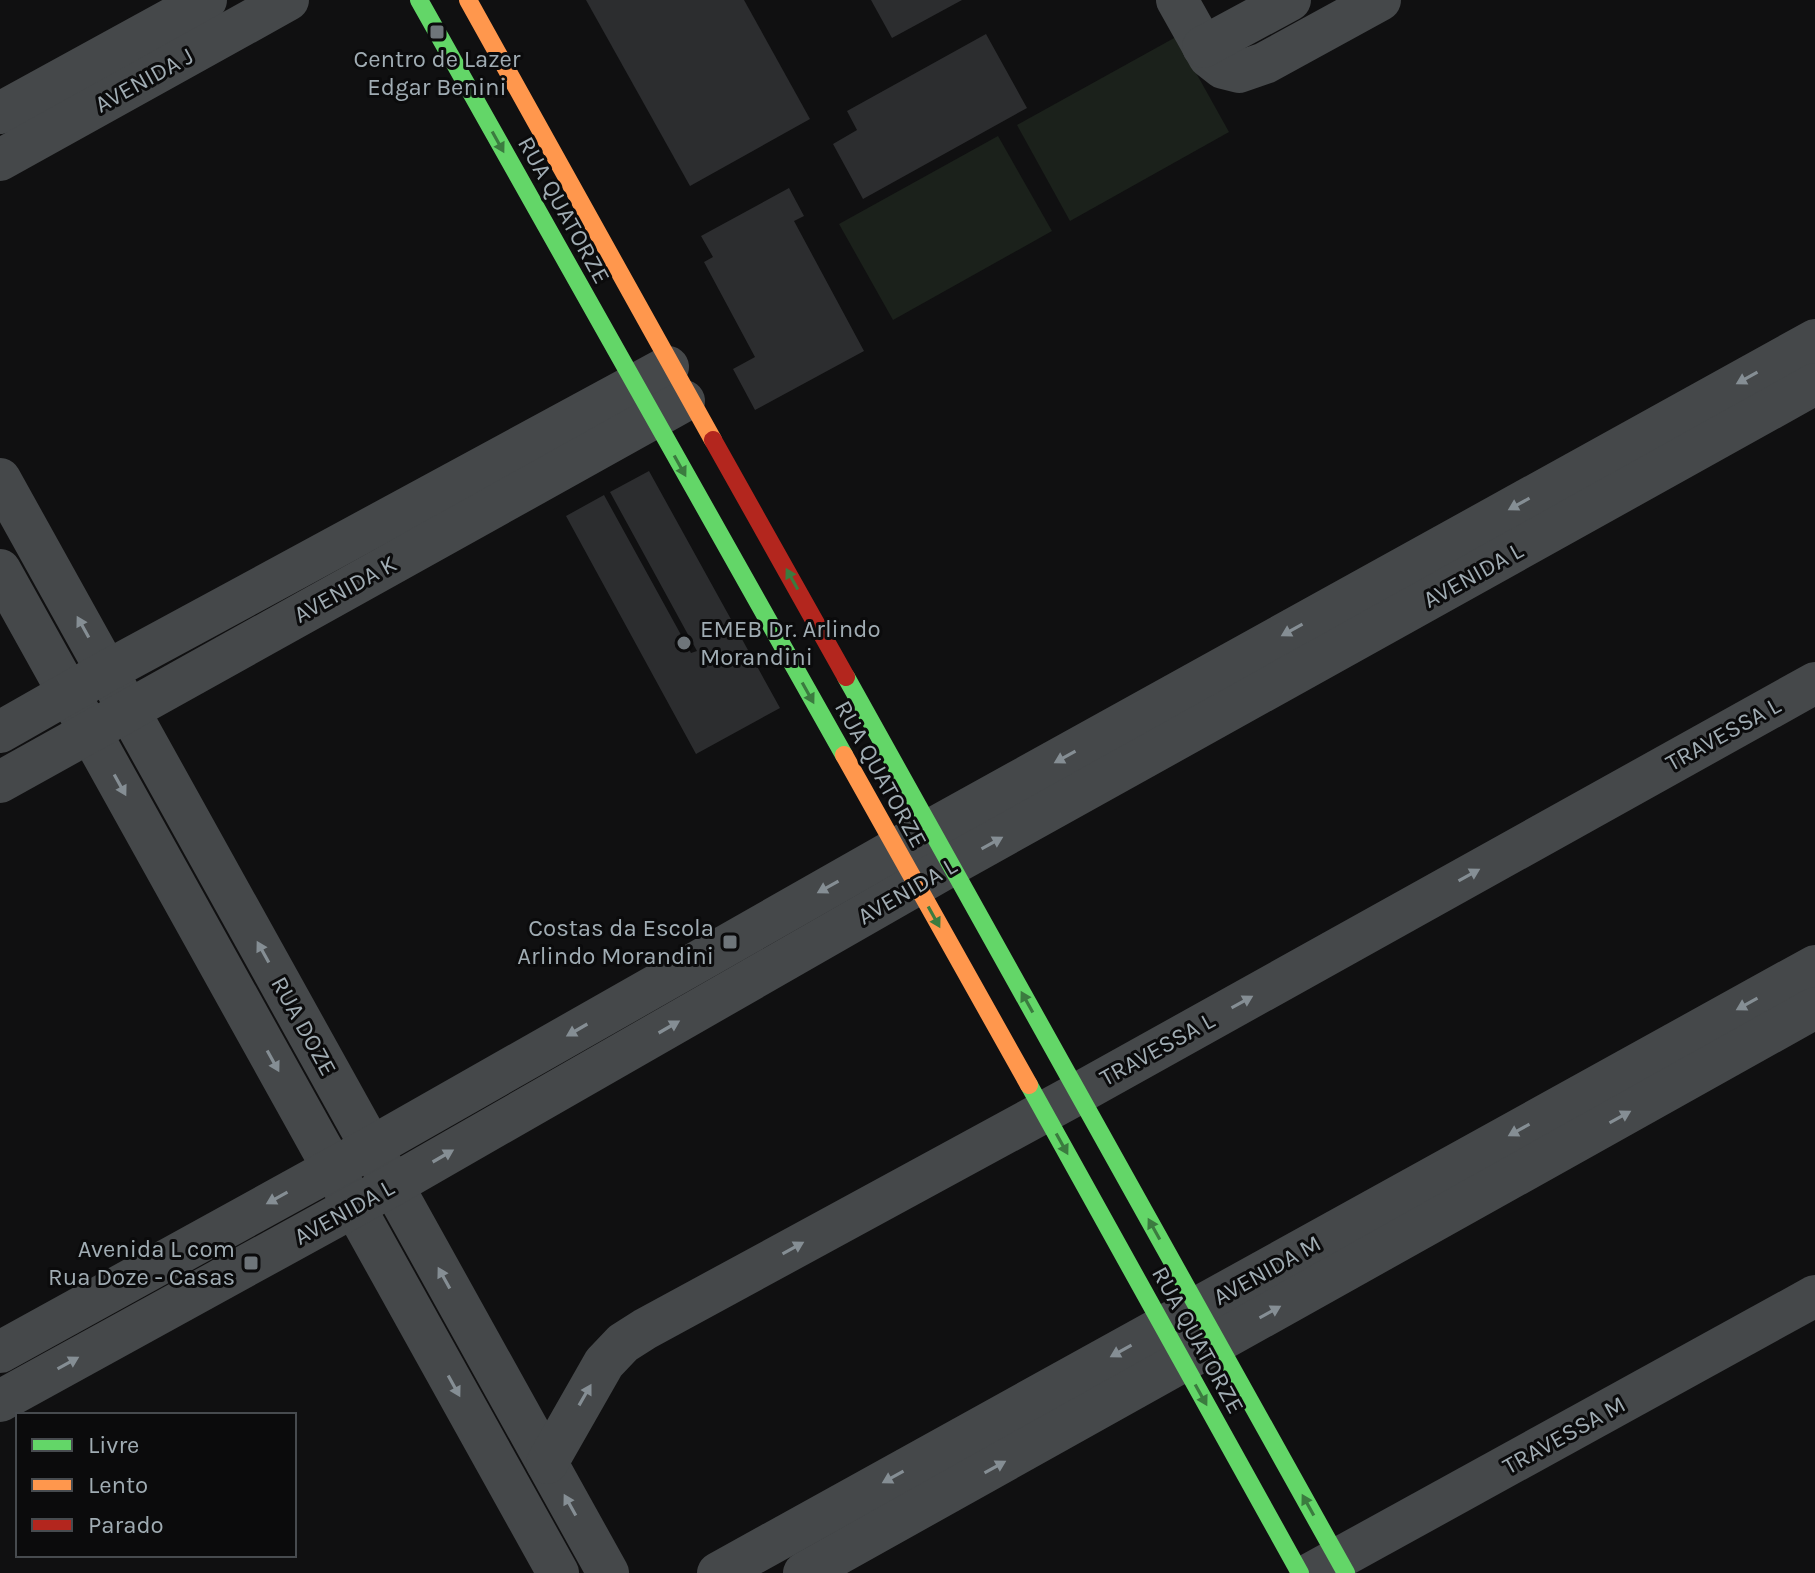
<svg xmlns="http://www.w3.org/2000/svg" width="1815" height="1573" viewBox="0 0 1815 1573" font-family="Karla,sans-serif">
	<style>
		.green { fill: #1b211b }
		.building { fill: #2c2d2f }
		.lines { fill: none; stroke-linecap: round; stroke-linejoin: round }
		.street { stroke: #45484a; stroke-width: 42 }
		.fast { stroke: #63d668; stroke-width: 18 }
		.slow { stroke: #ff974d; stroke-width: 18 }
		.jam { stroke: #b3261e; stroke-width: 18 }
		.oneway { fill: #3b7b3f }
		.oneway2 { fill: #858e94 }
		.poi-dot { fill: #6e757a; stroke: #0b0b0c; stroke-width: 3 }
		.labels { text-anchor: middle; stroke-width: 6; stroke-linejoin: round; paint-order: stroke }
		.poi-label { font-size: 24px; fill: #a0acb3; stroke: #0b0b0c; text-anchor: end }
		.street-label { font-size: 24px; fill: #a0acb3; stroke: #0b0b0c }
	</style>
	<rect width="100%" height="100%" fill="#101011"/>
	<g class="green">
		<polygon points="1176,37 1229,132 1070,221 1017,125"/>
		<polygon points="998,136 1052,231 893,320 839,224"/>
	</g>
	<g class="building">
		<polygon points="586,0 744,0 810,119 690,186"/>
		<polygon points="871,0 962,0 892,38"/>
		<polygon points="986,34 1027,108 863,199 833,144 857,130 847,111"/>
		<polygon points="789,188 804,216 794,221 864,351 755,410 733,369 755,357 704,262 713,257 701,236"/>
		<polygon points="649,471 780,708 696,754 566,516 604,495 691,653 697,651 610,492"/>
	</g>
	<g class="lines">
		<g class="street">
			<polyline points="1177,0 1209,57 1223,68 1239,72 1265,63 1380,0"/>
			<polyline points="1203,47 1290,0"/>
			<polyline points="0,113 206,0"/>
			<polyline points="0,160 288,0"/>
			<polyline points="0,479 608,1573"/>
			<polyline points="0,570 558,1573"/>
			<polyline points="0,732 107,671 668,367"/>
			<polyline points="0,782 684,401"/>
			<polyline points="0,1352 372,1147 896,849 1815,340"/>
			<polyline points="0,1401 393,1185 951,865 1815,384"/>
			<polyline points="547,1463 604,1363 623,1343 645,1329 1079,1093 1815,683"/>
			<polyline points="718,1573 1815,966"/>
			<polyline points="804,1573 1815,1008"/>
			<polyline points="1312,1573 1815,1296"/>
		</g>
		<g class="fast">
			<polyline points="419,0 844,755"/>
			<polyline points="846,677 1346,1573"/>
			<polyline points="1029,1085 1300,1573"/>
		</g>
		<g class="slow">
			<polyline points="468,0 713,440"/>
			<polyline points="844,755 1029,1085"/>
		</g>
		<polyline class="jam" points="713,440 846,677"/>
	</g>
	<defs><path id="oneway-solid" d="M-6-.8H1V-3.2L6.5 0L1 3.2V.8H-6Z" transform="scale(2)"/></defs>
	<g class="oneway">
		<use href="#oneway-solid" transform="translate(498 142) rotate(61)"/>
		<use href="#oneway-solid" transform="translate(680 466) rotate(61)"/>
		<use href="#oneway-solid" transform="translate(792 579) rotate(-119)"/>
		<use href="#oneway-solid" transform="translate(808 693) rotate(61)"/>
		<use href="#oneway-solid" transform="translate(934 917) rotate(61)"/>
		<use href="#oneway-solid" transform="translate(1027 1002) rotate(-119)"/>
		<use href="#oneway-solid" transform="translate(1062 1144) rotate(61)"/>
		<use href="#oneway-solid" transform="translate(1154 1229) rotate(-119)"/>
		<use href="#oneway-solid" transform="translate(1201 1395) rotate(61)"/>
		<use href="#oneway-solid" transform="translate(1308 1505) rotate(-119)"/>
	</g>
	<g class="oneway2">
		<use href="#oneway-solid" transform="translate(1747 378) rotate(151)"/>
		<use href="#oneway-solid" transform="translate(1519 504) rotate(151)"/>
		<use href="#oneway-solid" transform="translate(83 627) rotate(-119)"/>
		<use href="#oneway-solid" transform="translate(1292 630) rotate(151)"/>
		<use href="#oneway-solid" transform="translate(1065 757) rotate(151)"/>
		<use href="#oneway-solid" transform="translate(120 785) rotate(61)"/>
		<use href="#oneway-solid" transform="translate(992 843) rotate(-29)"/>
		<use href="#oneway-solid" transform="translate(1469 875) rotate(-29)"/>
		<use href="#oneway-solid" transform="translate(828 887) rotate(151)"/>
		<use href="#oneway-solid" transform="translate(263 952) rotate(-119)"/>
		<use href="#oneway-solid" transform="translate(1242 1002) rotate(-29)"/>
		<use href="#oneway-solid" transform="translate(1747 1004) rotate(151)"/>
		<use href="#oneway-solid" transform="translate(669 1027) rotate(-30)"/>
		<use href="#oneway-solid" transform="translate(577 1030) rotate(150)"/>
		<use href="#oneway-solid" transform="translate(273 1061) rotate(61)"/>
		<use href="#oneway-solid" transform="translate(1620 1117) rotate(-29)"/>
		<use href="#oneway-solid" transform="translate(1519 1130) rotate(151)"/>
		<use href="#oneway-solid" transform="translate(443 1156) rotate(-30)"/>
		<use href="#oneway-solid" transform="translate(277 1198) rotate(151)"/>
		<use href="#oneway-solid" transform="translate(793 1248) rotate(-29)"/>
		<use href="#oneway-solid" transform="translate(444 1278) rotate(-119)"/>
		<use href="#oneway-solid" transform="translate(1270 1312) rotate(-29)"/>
		<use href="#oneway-solid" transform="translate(1121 1351) rotate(151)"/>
		<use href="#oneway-solid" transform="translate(68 1363) rotate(-29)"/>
		<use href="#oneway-solid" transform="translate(454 1386) rotate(61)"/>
		<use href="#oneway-solid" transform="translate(585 1395) rotate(-60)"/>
		<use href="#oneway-solid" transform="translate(995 1467) rotate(-29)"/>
		<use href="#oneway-solid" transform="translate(893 1477) rotate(151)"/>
		<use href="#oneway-solid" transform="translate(570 1505) rotate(-119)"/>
	</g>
	<g class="poi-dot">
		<rect x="429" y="24" width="16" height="16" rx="4"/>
		<circle cx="684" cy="643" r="8"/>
		<rect x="722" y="934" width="16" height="16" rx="4"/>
		<rect x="243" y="1255" width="16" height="16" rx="4"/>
	</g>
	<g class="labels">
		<g class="poi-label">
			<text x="437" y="67" text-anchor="middle">Centro de Lazer<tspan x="437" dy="28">Edgar Benini</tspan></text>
			<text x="700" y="637" text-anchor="start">EMEB Dr. Arlindo<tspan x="700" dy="28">Morandini</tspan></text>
			<text x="714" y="936">Costas da Escola<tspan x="714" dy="28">Arlindo Morandini</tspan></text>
			<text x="235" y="1257">Avenida L com<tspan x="235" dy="28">Rua Doze - Casas</tspan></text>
		</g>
		<g class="street-label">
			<text transform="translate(144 80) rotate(-29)" y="8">AVENIDA J</text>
			<text transform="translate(564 210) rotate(61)" y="8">RUA QUATORZE</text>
			<text transform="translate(1473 575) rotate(-29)" y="8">AVENIDA L</text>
			<text transform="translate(345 589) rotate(-29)" y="8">AVENIDA K</text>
			<text transform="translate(1723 734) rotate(-29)" y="8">TRAVESSA L</text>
			<text transform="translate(881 774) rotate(61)" y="8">RUA QUATORZE</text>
			<text transform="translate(907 891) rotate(-30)" y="8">AVENIDA L</text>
			<text transform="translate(304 1026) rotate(61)" y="8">RUA DOZE</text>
			<text transform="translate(1157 1049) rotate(-29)" y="8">TRAVESSA L</text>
			<text transform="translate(344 1212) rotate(-29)" y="8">AVENIDA L</text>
			<text transform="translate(1267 1270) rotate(-29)" y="8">AVENIDA M</text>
			<text transform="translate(1198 1340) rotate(61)" y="8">RUA QUATORZE</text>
			<text transform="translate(1564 1435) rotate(-29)" y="8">TRAVESSA M</text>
		</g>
	</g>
	<rect x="16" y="1413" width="280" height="144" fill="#0b0b0c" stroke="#474b4f" stroke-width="2"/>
	<rect x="32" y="1439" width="40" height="12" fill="#63d668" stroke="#474b4f" stroke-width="2"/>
	<text x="88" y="1453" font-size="24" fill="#a0acb3">Livre</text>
	<rect x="32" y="1479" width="40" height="12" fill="#ff974d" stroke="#474b4f" stroke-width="2"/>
	<text x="88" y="1493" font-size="24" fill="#a0acb3">Lento</text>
	<rect x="32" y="1519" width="40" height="12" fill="#b3261e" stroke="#474b4f" stroke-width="2"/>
	<text x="88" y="1533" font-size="24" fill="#a0acb3">Parado</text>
</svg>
